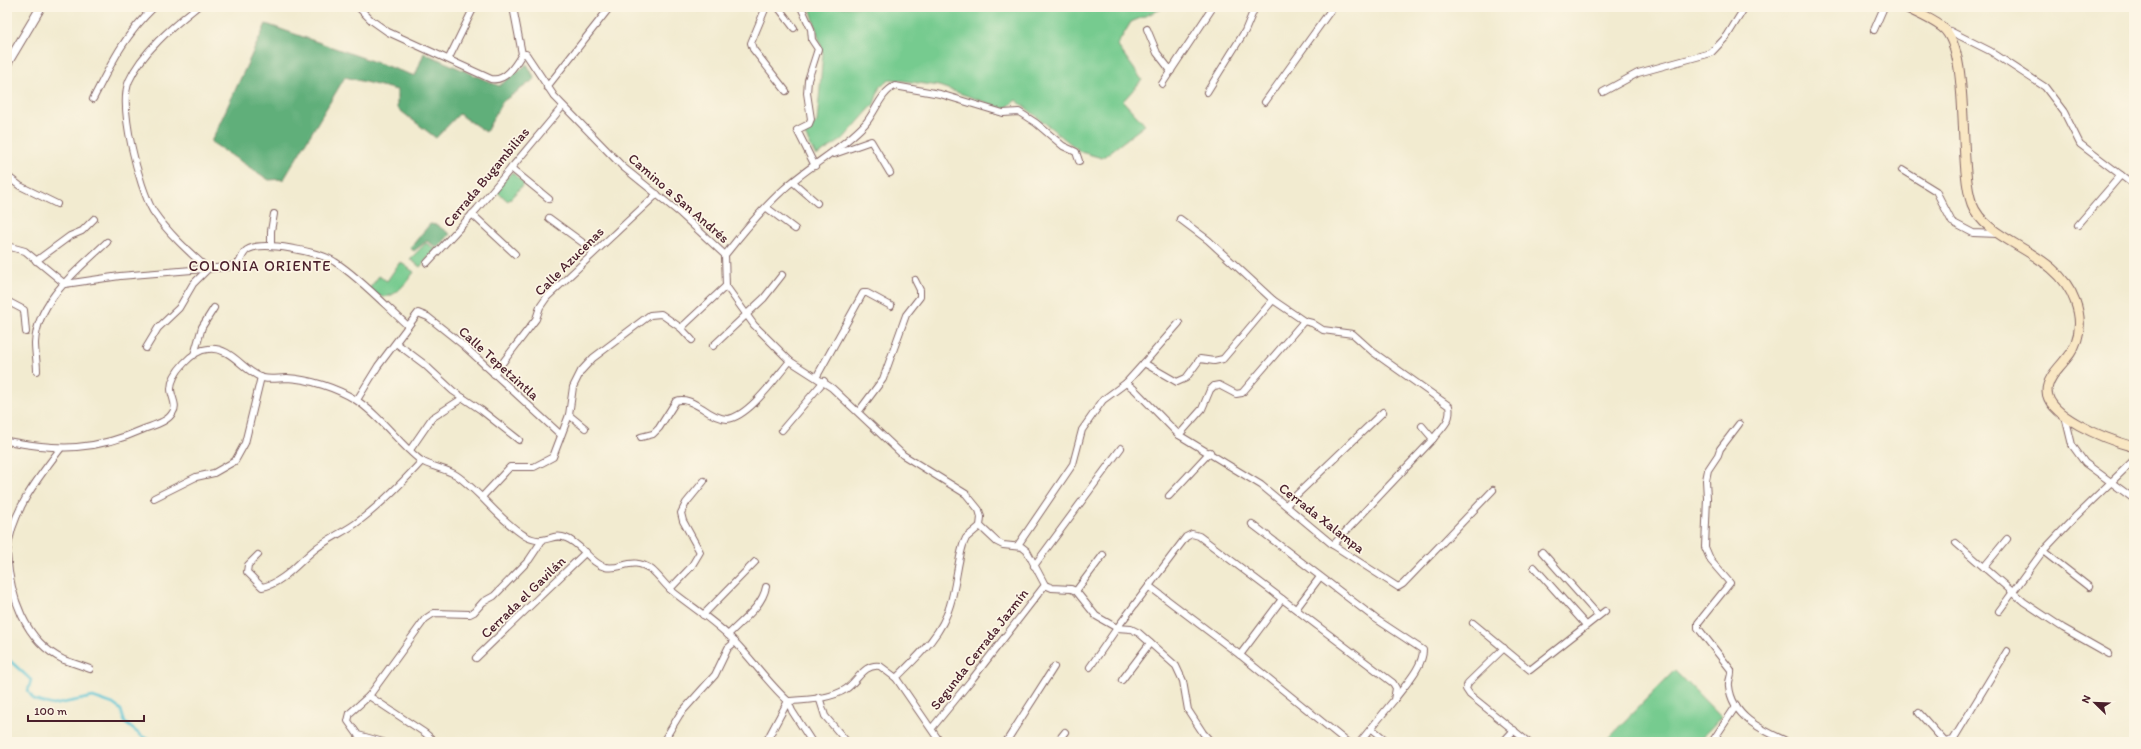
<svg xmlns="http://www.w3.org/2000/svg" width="2141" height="749" viewBox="0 0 2141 749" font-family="Itim,sans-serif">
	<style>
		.green { fill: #76cb8f; stroke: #60755d }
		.forest { fill: #60af7a; stroke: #556752 }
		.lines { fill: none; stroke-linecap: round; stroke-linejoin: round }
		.stream { stroke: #5ac4d5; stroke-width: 2.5 }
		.minor-casing { stroke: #856665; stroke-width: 8 }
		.tertiary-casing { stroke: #856665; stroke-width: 10 }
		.secondary-casing { stroke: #856665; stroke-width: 11 }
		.minor { stroke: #fff; stroke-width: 6 }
		.tertiary { stroke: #fff; stroke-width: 8 }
		.secondary { stroke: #f9e7c3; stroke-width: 9 }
		.labels { text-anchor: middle; stroke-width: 3.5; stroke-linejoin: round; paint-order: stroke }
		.street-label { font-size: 14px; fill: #4a1f2b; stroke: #fcf5e5 }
		.neighbourhood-label { font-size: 15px; letter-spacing: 1px; fill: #4a1f2b; stroke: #fcf5e5 }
	</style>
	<rect width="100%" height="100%" fill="#fcf5e5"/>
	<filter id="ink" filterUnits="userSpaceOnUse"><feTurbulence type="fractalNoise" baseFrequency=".025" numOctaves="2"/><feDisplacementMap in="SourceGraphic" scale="8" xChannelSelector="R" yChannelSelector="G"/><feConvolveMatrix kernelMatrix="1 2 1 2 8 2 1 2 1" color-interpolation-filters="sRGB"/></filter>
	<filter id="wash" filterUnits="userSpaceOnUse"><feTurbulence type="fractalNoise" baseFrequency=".012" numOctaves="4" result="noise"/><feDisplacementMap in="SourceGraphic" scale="16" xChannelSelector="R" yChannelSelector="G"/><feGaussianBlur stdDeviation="0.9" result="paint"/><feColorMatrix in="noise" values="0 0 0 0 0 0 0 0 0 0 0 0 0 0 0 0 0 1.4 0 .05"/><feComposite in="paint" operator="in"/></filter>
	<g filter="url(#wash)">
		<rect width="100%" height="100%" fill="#f2ebd0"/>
		<g class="green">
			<polygon points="810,7 1166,7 1131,22 1117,45 1142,80 1123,101 1145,125 1102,158 1081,152 1016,100 1005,109 939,86 891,79 880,86 874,104 842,140 816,156 804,133 817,122 823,53"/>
			<polygon points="512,172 524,184 508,201 495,190"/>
			<polygon points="426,243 436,249 420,267 410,259"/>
			<path d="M400,262L414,272C402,288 388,308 369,289L379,276L387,281Z"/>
			<polygon points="1675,670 1721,717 1698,742 1604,742"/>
		</g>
		<g class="forest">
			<polygon points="266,24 415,76 424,53 499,86 527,64 535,79 502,102 486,132 459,114 436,138 397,108 397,90 345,77 284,179 269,180 211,142"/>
			<polygon points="430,224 437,225 450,234 438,248 427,241 414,251 410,248"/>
		</g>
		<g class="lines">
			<polyline class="stream" points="7,658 31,680 28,691 34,700 53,705 93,697 113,704 121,710 125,723 143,737 156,742"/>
		</g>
	</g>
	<g filter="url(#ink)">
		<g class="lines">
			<defs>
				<g id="minor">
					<path d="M358,7L371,20L388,32L491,79C505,82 515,66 522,54H526L554,96L623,167L681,214L725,255L726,286L754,325L790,361L832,388L903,455L966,494L979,510L981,517L980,526L997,542L1003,545L1022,547L1027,551L1045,585L1052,588L1071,589L1076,591L1096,616L1117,628L1131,629L1139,633L1176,666L1183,681L1188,710L1203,733L1211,742"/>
					<polyline points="513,7 522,54"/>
					<polyline points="766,7 751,43 753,49 786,91"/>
					<polyline points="778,7 794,28"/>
					<polyline points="801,7 811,29 812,40 818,49 808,80 807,93 811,119 809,124 797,130 815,166"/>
					<polyline points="1944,28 1990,51 2045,87 2064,112 2080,144 2134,185"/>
					<polyline points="1147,29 1157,53 1171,71"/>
					<polyline points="1874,30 1884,7"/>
					<polyline points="449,58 474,7"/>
					<polyline points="1162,84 1213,7"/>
					<polyline points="547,87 610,7"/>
					<polyline points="1207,92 1245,31 1255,7"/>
					<polyline points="1603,92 1638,73 1711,53 1727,36 1745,7"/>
					<path d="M93,99C112,62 124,36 154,7"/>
					<polyline points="1265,102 1333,7"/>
					<polyline points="834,154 871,141 890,173"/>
					<polyline points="511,168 549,199"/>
					<polyline points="1902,170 1936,191 1952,222 1973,233 1998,234"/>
					<polyline points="7,176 20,186 57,204"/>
					<polyline points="793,182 817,203"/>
					<polyline points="767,208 795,229"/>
					<polyline points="472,214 515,254"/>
					<polyline points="549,218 594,251"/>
					<polyline points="2078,225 2121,175"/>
					<polyline points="271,245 271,231 274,214"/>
					<path d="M7,246L25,251L65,284L120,276L228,267L239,263C241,259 243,253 247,250C262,240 320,252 335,262C359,277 387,307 408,326"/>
					<path d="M725,255C743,232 763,208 784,189C810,165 841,150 865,124C875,113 881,92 895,86L940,94L1003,113L1019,112L1036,123L1063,146L1076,152L1079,161"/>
					<polyline points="36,261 70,236 82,231 94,219"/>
					<polyline points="427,263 477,209 563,106"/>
					<polyline points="7,301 24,310 26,332"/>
					<path d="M1304,321L1312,323L1323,330L1353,334L1373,352L1449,406C1452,421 1442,427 1433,439"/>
					<polyline points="681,328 692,340"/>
					<polyline points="396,343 424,364 453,391 481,410 519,440"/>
					<polyline points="713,346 764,298 782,275"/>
					<path d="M146,348L158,328L179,308L193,284L208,269C188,251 168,233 153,211C139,187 118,107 129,81C142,52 172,27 197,7"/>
					<polyline points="194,355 202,327 214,308"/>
					<polyline points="1144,363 1179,323"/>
					<path d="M37,371C37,362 35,352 35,343C37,300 79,269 107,242"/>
					<polyline points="494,374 536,319 540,307 547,297 657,194"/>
					<polyline points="817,376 863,293 867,293 891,306"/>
					<polyline points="1126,383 1134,389 1179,435 1261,485 1333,545 1398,587 1403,584 1493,490"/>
					<polyline points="357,400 378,366 418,313 428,317 463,345 561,435"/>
					<polyline points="859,411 883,379 906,315 920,297 920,290 915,280"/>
					<polyline points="569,415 585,428"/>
					<polyline points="2065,416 2072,445 2085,463 2134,499"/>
					<path d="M1739,424L1720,449L1718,455L1708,470L1706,480L1707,498L1705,547L1711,561L1730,583L1698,623V628L1731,670C1732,676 1728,680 1729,686C1732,716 1760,729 1784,740"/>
					<polyline points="782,430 824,381"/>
					<polyline points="1179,435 1202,409 1210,390 1214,386 1219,385 1236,394 1242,393 1304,321 1273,300 1208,240 1180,219"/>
					<path d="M641,437L653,434L659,428L676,401C686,398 693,403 702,408C709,413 718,419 727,419C749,417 777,376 790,361"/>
					<path d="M7,441C59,451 95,451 144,429C154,425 168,422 173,412C178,405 171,397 171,389C171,373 193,350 208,349C232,346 243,372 263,378C271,380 279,378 287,378C309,379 337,388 356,400C381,416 397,442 420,460C430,467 445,468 456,475C481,492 499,520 525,536C545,547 551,532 566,538C581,543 590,563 605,567C622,571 631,555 652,570C659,576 665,585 672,591C693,608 718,623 736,643C754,662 769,684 788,701C806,700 831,699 846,689C857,682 864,663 880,666L896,678L940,742"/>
					<polyline points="410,450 432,418 463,398"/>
					<polyline points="1169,496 1210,452"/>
					<polyline points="482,497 510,467 534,467 553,457 569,415 573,387 581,371 593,358 650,315 661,314 681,328 726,286"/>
					<polyline points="154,498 196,477 214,473 235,461 245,443 261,377"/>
					<polyline points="1286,505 1383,412"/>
					<path d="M1252,524L1376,619L1423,650C1423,667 1405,685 1395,699"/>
					<polyline points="1956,543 2024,602 2063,628 2109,654"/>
					<polyline points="1018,545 1073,464 1082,430 1103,400 1126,383 1144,363 1177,382 1186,378 1200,359 1214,361 1223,359 1273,300"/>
					<polyline points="1333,545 1433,439 1422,426"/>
					<polyline points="2043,551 2089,587"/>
					<polyline points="1542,552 1598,615"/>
					<path d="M7,553C11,512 37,479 61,448"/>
					<path d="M7,554C10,595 24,641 64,660C73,663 82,666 90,669"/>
					<path d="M258,555L248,565L247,572L262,587C282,584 299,562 314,550C326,540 342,533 355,524C380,506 401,484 422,461"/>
					<polyline points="1034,566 1121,448"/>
					<polyline points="1534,567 1586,625"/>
					<polyline points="1984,567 2007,539"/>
					<polyline points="1149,586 1240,655 1347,742"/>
					<polyline points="670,589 691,567 700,552 683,521 681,513 686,503 704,481"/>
					<polyline points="1076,591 1103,555"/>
					<polyline points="1296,609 1320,577"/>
					<polyline points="1999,611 2043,551 2075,517 2134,460"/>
					<polyline points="703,615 755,562"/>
					<polyline points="1473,623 1530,670 1605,611"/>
					<path d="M728,635C742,620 762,607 766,587"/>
					<polyline points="1504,648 1468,683 1466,689 1470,695 1528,742"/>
					<polyline points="1240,655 1282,599"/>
					<polyline points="476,658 586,552"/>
					<polyline points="1090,667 1117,628 1186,537 1192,534 1199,536 1393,683 1396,688 1394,700 1360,742"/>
					<path d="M896,678C917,657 942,635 950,605C956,586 957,565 963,545L966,538L980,526"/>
					<polyline points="1122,680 1150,643"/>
					<polyline points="369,696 425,733 435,742"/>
					<polyline points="819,697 825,716 847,742"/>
					<polyline points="1919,713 1945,742"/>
					<polyline points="932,728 973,678 1045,585"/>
					<polyline points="1371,728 1388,742"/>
					<polyline points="383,742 358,735 348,721 350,713 369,696 425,619 434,613 470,614 474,612 483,602 494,596 529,560 541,542"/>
					<polyline points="663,742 680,714 715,675 728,648 735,642"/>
					<polyline points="766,742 788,701 792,711 812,742"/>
					<polyline points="1006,742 1054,667"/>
					<polyline points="1057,742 1065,732"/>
					<polyline points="1503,742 1514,730"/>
					<polyline points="1712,742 1736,706"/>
					<polyline points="1945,742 1953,740 2007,651"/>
				</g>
				<polyline id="tertiary" points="7,64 41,7"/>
				<path id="secondary" d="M1905,7C1917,13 1932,19 1942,27C1972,50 1957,164 1972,204C1987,244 2057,250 2075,301C2083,322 2080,343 2065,360C2059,368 2051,374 2048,385C2038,415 2112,441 2134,447"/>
			</defs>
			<use href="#minor" class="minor-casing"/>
			<use href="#tertiary" class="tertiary-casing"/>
			<use href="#secondary" class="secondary-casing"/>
			<use href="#minor" class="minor"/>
			<use href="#tertiary" class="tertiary"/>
			<use href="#secondary" class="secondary"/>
		</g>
	</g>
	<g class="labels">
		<g class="street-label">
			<text transform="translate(486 177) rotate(-50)" y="5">Cerrada Bugambilias</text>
			<text transform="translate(679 198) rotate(41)" y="5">Camino a San Andrés</text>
			<text transform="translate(569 261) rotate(-45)" y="5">Calle Azucenas</text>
			<text transform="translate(499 363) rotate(42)" y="5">Calle Tepetzintla</text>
			<text transform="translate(1322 518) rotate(38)" y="5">Cerrada Xalampa</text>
			<text transform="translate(523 597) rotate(-44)" y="5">Cerrada el Gavilán</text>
			<text transform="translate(979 649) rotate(-52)" y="5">Segunda Cerrada Jazmín</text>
		</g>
		<g class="neighbourhood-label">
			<text x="260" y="271">COLONIA ORIENTE</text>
		</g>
	</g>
	<rect width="2141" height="749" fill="none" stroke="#fcf5e5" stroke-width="24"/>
	<g transform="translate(2095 703) rotate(293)" stroke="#fcf5e5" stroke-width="3" paint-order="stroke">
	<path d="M0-3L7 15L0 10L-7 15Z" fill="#4a1f2b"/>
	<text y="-6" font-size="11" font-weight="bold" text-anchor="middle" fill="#4a1f2b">N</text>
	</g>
	<path d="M28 715v6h116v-6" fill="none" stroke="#4a1f2b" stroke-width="2"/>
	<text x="34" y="715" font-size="12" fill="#4a1f2b" stroke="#fcf5e5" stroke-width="3" paint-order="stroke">100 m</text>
</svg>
